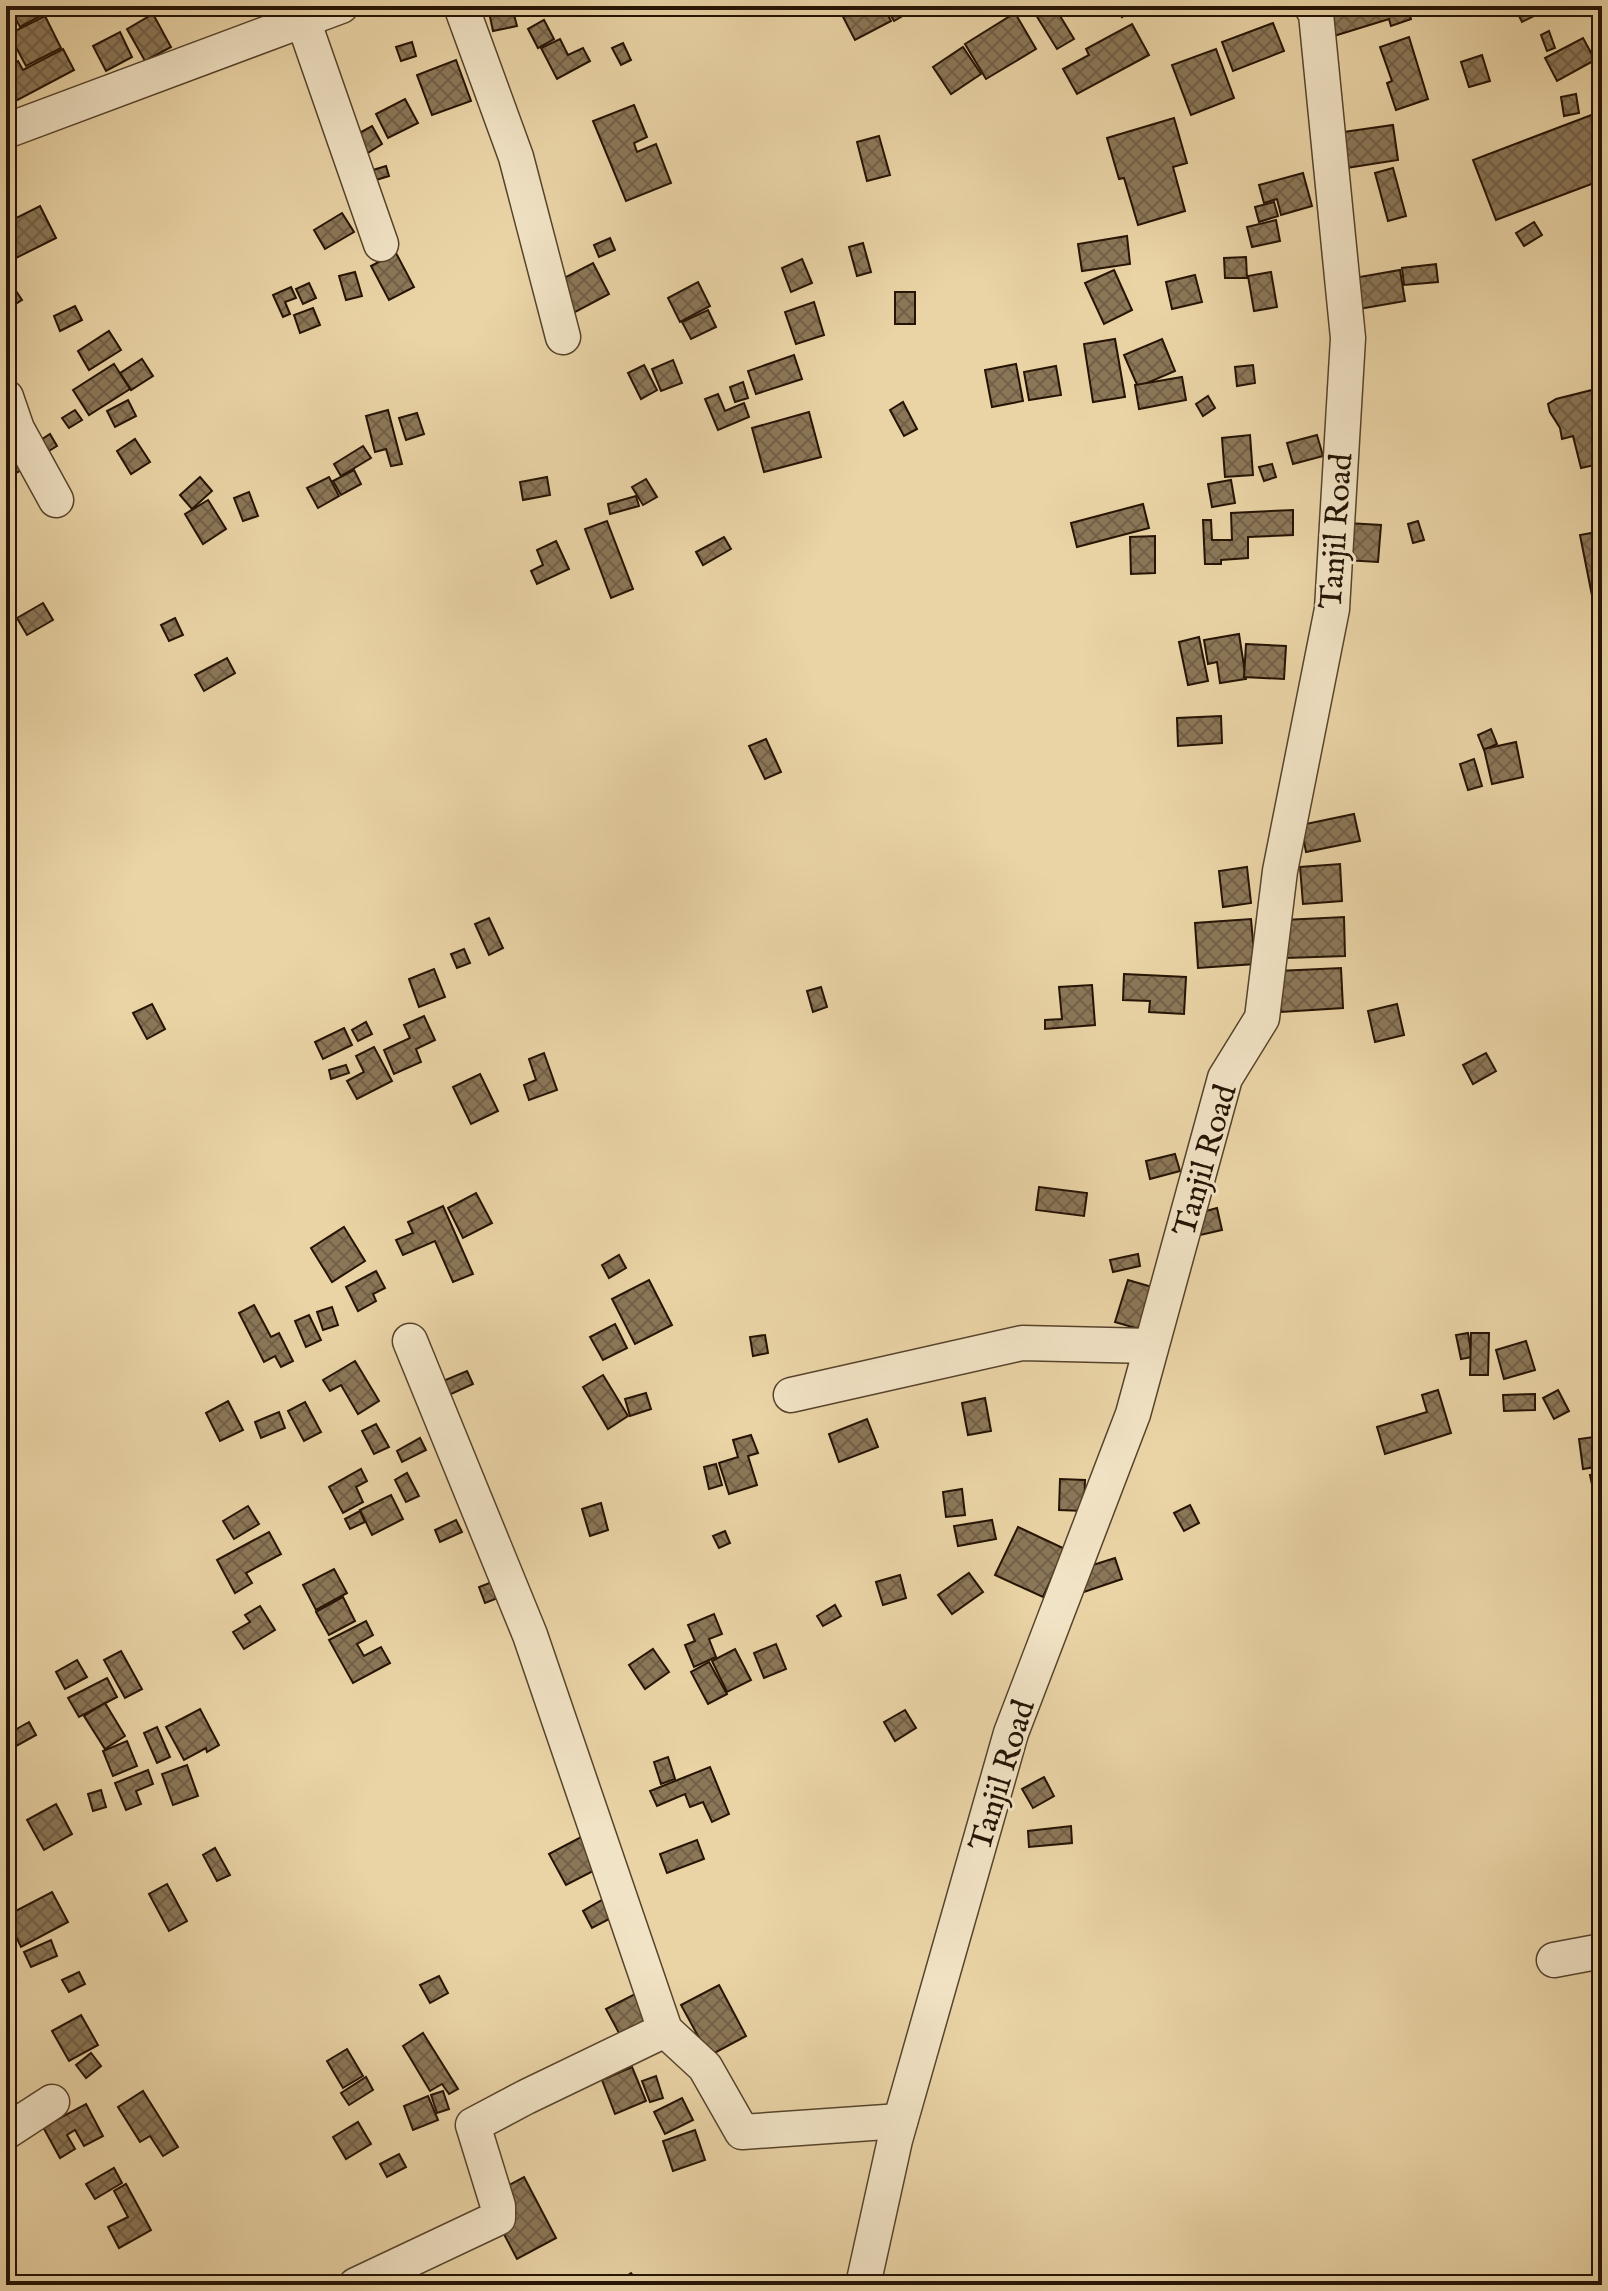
<svg xmlns="http://www.w3.org/2000/svg" width="1608" height="2291" viewBox="0 0 1608 2291" font-family="'IM FELL English',serif">
	<style>
		.building { fill: url(#building-cross-hatch); stroke: #251304; stroke-width: 2 }
		.lines { fill: none; stroke-linecap: round; stroke-linejoin: round }
		.minor-casing { stroke: #56432c; stroke-width: 37 }
		.minor { stroke: #f1e3c5; stroke-width: 34 }
		.labels { text-anchor: middle; stroke-width: 6; stroke-linejoin: round; paint-order: stroke }
		.street-label { font-size: 32px; fill: #251304; stroke: #f1e3c5 }
	</style>
	<defs>
		<pattern id="building-cross-hatch" width="8" height="8" patternUnits="userSpaceOnUse" patternTransform="scale(2)"><rect width="8" height="8" fill="#8b7758"/><path d="M0 0l8 8M0 8l8-8" fill="none" stroke="#716047"/></pattern>
	</defs>
	<rect width="100%" height="100%" fill="#ead4a6"/>
	<filter id="stains"><feTurbulence type="fractalNoise" baseFrequency=".0025" numOctaves="4"/><feColorMatrix values="0 0 0 0 .2 0 0 0 0 .09 0 0 0 0 .02 0 0 0 .5 -.17"/></filter>
	<radialGradient id="worn" r=".72"><stop offset=".6" stop-color="#630" stop-opacity="0"/><stop offset="1" stop-color="#630" stop-opacity=".3"/></radialGradient>
	<g class="building">
		<polygon points="23,6 40,6 44,14 20,27 12,12"/>
		<polygon points="114,6 142,6 118,16"/>
		<polygon points="844,6 883,6 891,21 855,40 839,9"/>
		<polygon points="885,6 920,6 894,21"/>
		<polygon points="1051,6 1054,6 1074,39 1057,49 1036,15"/>
		<polygon points="1116,6 1138,6 1139,7 1122,17"/>
		<polygon points="1334,6 1346,6 1346,8 1353,6 1407,6 1411,19 1391,26 1389,19 1334,36 1326,9"/>
		<polygon points="1514,6 1539,6 1542,12 1522,22"/>
		<polygon points="512,7 517,26 493,31 489,12"/>
		<polygon points="1015,13 1036,49 986,79 965,44"/>
		<polygon points="153,14 171,47 145,61 127,29"/>
		<polygon points="45,16 61,48 26,66 9,34"/>
		<polygon points="544,20 554,39 538,48 528,29"/>
		<polygon points="1273,23 1284,51 1233,71 1222,42"/>
		<polygon points="1132,24 1149,55 1077,94 1063,69 1089,55 1086,49"/>
		<polygon points="1549,31 1555,48 1547,51 1541,35"/>
		<polygon points="120,32 132,57 106,71 93,46"/>
		<polygon points="1409,37 1428,99 1396,110 1387,83 1392,81 1380,47"/>
		<polygon points="1583,38 1595,60 1557,81 1545,58"/>
		<polygon points="560,39 568,55 583,48 590,61 557,79 541,48"/>
		<polygon points="412,42 416,56 401,61 396,47"/>
		<polygon points="623,43 631,60 621,65 612,48"/>
		<polygon points="963,47 981,74 951,94 933,67"/>
		<polygon points="63,49 74,70 10,104 6,97 6,67 18,61 23,70"/>
		<polygon points="1216,49 1234,98 1191,115 1172,65"/>
		<polygon points="1482,55 1490,81 1469,87 1461,62"/>
		<polygon points="456,60 471,101 432,115 417,75"/>
		<polygon points="1576,94 1579,113 1564,116 1561,97"/>
		<polygon points="405,99 418,123 388,138 376,114"/>
		<polygon points="634,105 647,137 634,143 637,152 656,144 671,183 626,201 593,121"/>
		<polygon points="1602,111 1602,180 1496,220 1473,160"/>
		<polygon points="1174,118 1187,163 1173,167 1185,211 1138,225 1124,178 1119,179 1107,138"/>
		<polygon points="1393,125 1398,160 1327,171 1322,135"/>
		<polygon points="372,126 382,144 363,156 352,137"/>
		<polygon points="879,136 890,175 867,181 857,142"/>
		<polygon points="386,166 389,176 376,180 373,170"/>
		<polygon points="1393,168 1406,216 1388,221 1375,173"/>
		<polygon points="1303,173 1312,206 1281,215 1277,199 1264,203 1259,185"/>
		<polygon points="1274,202 1278,216 1259,222 1255,207"/>
		<polygon points="40,206 56,238 14,259 6,244 6,223"/>
		<polygon points="342,213 354,232 325,249 314,230"/>
		<polygon points="1276,220 1280,241 1252,247 1247,227"/>
		<polygon points="1534,222 1542,235 1524,246 1516,233"/>
		<polygon points="1127,236 1130,264 1082,271 1078,244"/>
		<polygon points="610,238 615,250 599,257 594,245"/>
		<polygon points="863,243 871,272 857,276 849,247"/>
		<polygon points="396,253 414,287 389,300 371,266"/>
		<polygon points="1246,257 1247,278 1225,278 1224,258"/>
		<polygon points="802,259 812,283 791,292 782,268"/>
		<polygon points="593,263 609,294 562,319 545,288"/>
		<polygon points="1436,264 1438,282 1404,285 1402,268"/>
		<polygon points="1114,270 1132,310 1104,324 1085,283"/>
		<polygon points="1400,270 1405,301 1353,310 1348,279"/>
		<polygon points="355,272 362,296 346,300 339,276"/>
		<polygon points="1271,272 1277,307 1254,311 1248,276"/>
		<polygon points="1195,275 1202,302 1172,309 1166,282"/>
		<polygon points="698,282 710,306 680,322 668,298"/>
		<polygon points="309,283 316,298 303,304 296,289"/>
		<polygon points="12,285 22,300 6,310 6,289"/>
		<polygon points="291,287 296,298 285,302 290,314 283,317 273,295"/>
		<rect x="895" y="292" width="20" height="32"/>
		<polygon points="814,302 824,335 796,344 785,312"/>
		<polygon points="75,306 82,320 60,331 54,316"/>
		<polygon points="313,308 320,325 300,333 294,315"/>
		<polygon points="708,310 716,327 691,339 682,322"/>
		<polygon points="109,331 121,350 89,370 78,351"/>
		<polygon points="1115,339 1125,397 1093,402 1084,344"/>
		<polygon points="1162,339 1175,371 1138,387 1124,355"/>
		<polygon points="794,355 802,379 756,394 748,371"/>
		<polygon points="142,359 153,376 131,390 120,373"/>
		<polygon points="673,360 682,383 661,391 652,369"/>
		<polygon points="114,364 130,389 89,415 73,390"/>
		<polygon points="1016,364 1023,401 992,407 985,370"/>
		<polygon points="644,365 657,390 641,399 628,373"/>
		<polygon points="1253,365 1255,383 1237,386 1235,367"/>
		<polygon points="1056,366 1061,395 1029,400 1024,372"/>
		<polygon points="1182,377 1186,400 1139,409 1135,385"/>
		<polygon points="743,382 748,398 735,402 730,387"/>
		<polygon points="1600,388 1602,392 1602,438 1593,441 1599,464 1581,468 1573,436 1562,439 1560,428 1550,412 1548,404 1556,399"/>
		<polygon points="718,394 725,411 744,403 749,417 718,430 705,399"/>
		<polygon points="1208,396 1215,408 1203,416 1196,404"/>
		<polygon points="128,400 136,416 115,427 107,411"/>
		<polygon points="903,402 917,429 904,436 890,410"/>
		<polygon points="75,410 82,420 69,428 62,418"/>
		<polygon points="388,410 402,464 391,466 386,449 375,452 366,416"/>
		<polygon points="809,412 821,457 764,472 752,428"/>
		<polygon points="417,413 424,434 406,440 399,418"/>
		<polygon points="50,434 57,446 31,462 24,451"/>
		<polygon points="1250,435 1253,475 1225,477 1222,438"/>
		<polygon points="1317,435 1323,456 1293,464 1287,443"/>
		<polygon points="135,439 150,462 131,474 117,451"/>
		<polygon points="363,446 371,458 341,476 334,464"/>
		<polygon points="17,461 21,470 6,479 6,468"/>
		<polygon points="1272,464 1276,477 1264,481 1259,467"/>
		<polygon points="354,470 361,484 341,495 333,481"/>
		<polygon points="200,477 212,491 192,509 180,495"/>
		<polygon points="329,477 339,496 318,508 307,488"/>
		<polygon points="547,477 550,495 523,500 520,482"/>
		<polygon points="646,479 657,497 643,505 632,487"/>
		<polygon points="1231,480 1235,503 1212,507 1208,484"/>
		<polygon points="249,492 258,516 243,521 234,498"/>
		<polygon points="636,496 639,506 610,514 608,504"/>
		<polygon points="208,500 226,529 203,544 185,514"/>
		<polygon points="1143,504 1149,528 1077,547 1071,523"/>
		<polygon points="1293,510 1293,535 1248,537 1248,558 1221,560 1221,564 1205,564 1203,520 1211,520 1212,540 1232,540 1231,513"/>
		<polygon points="607,521 633,589 611,598 585,529"/>
		<polygon points="1418,521 1424,540 1413,543 1408,524"/>
		<polygon points="1330,522 1381,525 1378,562 1328,559"/>
		<polygon points="1602,531 1602,646 1580,535"/>
		<polygon points="1155,536 1155,573 1131,574 1130,537"/>
		<polygon points="724,537 731,549 703,565 696,552"/>
		<polygon points="556,541 569,569 537,584 531,571 543,565 537,550"/>
		<polygon points="43,603 53,620 27,635 17,618"/>
		<polygon points="175,618 183,635 169,641 161,625"/>
		<polygon points="1239,634 1246,679 1220,683 1217,662 1208,664 1204,640"/>
		<polygon points="1199,637 1208,681 1188,685 1179,642"/>
		<polygon points="1246,644 1286,646 1284,679 1244,677"/>
		<polygon points="227,658 235,673 204,691 195,675"/>
		<polygon points="1221,716 1222,743 1178,746 1177,718"/>
		<polygon points="1491,729 1497,744 1484,750 1478,735"/>
		<polygon points="766,739 781,772 765,779 749,746"/>
		<polygon points="1516,742 1523,777 1492,784 1484,749"/>
		<polygon points="1474,759 1482,786 1468,790 1460,764"/>
		<polygon points="1354,814 1360,841 1306,852 1301,825"/>
		<polygon points="1340,864 1342,901 1303,904 1300,867"/>
		<polygon points="1247,867 1251,903 1223,907 1219,871"/>
		<polygon points="1344,917 1345,956 1286,958 1284,920"/>
		<polygon points="489,918 503,948 489,955 475,924"/>
		<polygon points="1251,919 1255,964 1198,968 1195,923"/>
		<polygon points="464,949 470,963 457,968 451,954"/>
		<polygon points="1341,968 1343,1008 1281,1012 1278,971"/>
		<polygon points="434,969 445,997 419,1007 409,979"/>
		<polygon points="1124,974 1186,977 1184,1014 1149,1012 1150,1001 1123,1000"/>
		<polygon points="1092,985 1095,1025 1045,1029 1045,1020 1062,1019 1059,987"/>
		<polygon points="821,987 827,1007 813,1012 807,991"/>
		<polygon points="152,1004 165,1029 147,1039 133,1013"/>
		<polygon points="1397,1004 1404,1035 1375,1042 1368,1011"/>
		<polygon points="424,1016 435,1040 416,1049 421,1062 394,1074 384,1050 410,1038 404,1025"/>
		<polygon points="366,1022 372,1034 358,1041 352,1030"/>
		<polygon points="344,1028 352,1045 323,1059 315,1042"/>
		<polygon points="374,1047 392,1081 357,1099 347,1081 364,1072 356,1056"/>
		<polygon points="544,1053 557,1090 529,1100 524,1085 536,1080 529,1059"/>
		<polygon points="1486,1053 1496,1071 1473,1084 1463,1065"/>
		<polygon points="346,1065 349,1073 331,1079 329,1070"/>
		<polygon points="480,1074 498,1111 471,1124 453,1087"/>
		<polygon points="1175,1154 1180,1171 1150,1179 1146,1161"/>
		<polygon points="1039,1187 1087,1193 1084,1216 1036,1210"/>
		<polygon points="476,1193 492,1223 463,1238 448,1208"/>
		<polygon points="443,1206 473,1274 453,1282 435,1241 403,1255 396,1240 413,1233 408,1222"/>
		<polygon points="1217,1208 1222,1230 1200,1235 1195,1214"/>
		<polygon points="344,1227 365,1261 332,1282 311,1248"/>
		<polygon points="1138,1254 1140,1266 1113,1272 1110,1260"/>
		<polygon points="619,1255 626,1268 609,1278 602,1265"/>
		<polygon points="376,1271 385,1288 373,1294 376,1301 358,1311 346,1287"/>
		<polygon points="649,1280 672,1325 635,1344 612,1299"/>
		<polygon points="1128,1280 1152,1287 1139,1329 1115,1322"/>
		<polygon points="254,1305 271,1337 279,1333 293,1361 281,1367 275,1356 264,1362 239,1313"/>
		<polygon points="332,1307 338,1325 323,1330 317,1312"/>
		<polygon points="309,1315 321,1340 306,1347 295,1321"/>
		<polygon points="615,1324 627,1348 603,1360 590,1337"/>
		<polygon points="1468,1333 1472,1357 1461,1359 1456,1335"/>
		<polygon points="1471,1333 1489,1333 1488,1375 1470,1375"/>
		<polygon points="765,1335 768,1353 753,1356 750,1337"/>
		<polygon points="1526,1341 1535,1370 1504,1379 1496,1350"/>
		<polygon points="355,1361 379,1401 358,1414 341,1385 330,1391 323,1380"/>
		<polygon points="467,1371 473,1384 449,1395 443,1381"/>
		<polygon points="603,1375 628,1416 608,1429 583,1387"/>
		<polygon points="1438,1390 1451,1433 1385,1454 1377,1427 1427,1412 1422,1395"/>
		<polygon points="1558,1390 1569,1411 1554,1419 1543,1398"/>
		<polygon points="646,1393 651,1409 630,1416 625,1399"/>
		<polygon points="1535,1394 1535,1410 1504,1411 1503,1395"/>
		<polygon points="985,1398 991,1431 968,1435 962,1403"/>
		<polygon points="228,1401 243,1430 220,1441 206,1413"/>
		<polygon points="305,1402 321,1432 304,1441 288,1411"/>
		<polygon points="279,1412 285,1428 261,1438 255,1422"/>
		<polygon points="867,1419 878,1447 839,1462 829,1434"/>
		<polygon points="376,1424 389,1447 374,1454 362,1431"/>
		<polygon points="751,1435 758,1453 748,1456 757,1485 729,1494 719,1463 738,1457 733,1440"/>
		<polygon points="1602,1436 1602,1466 1583,1469 1579,1439"/>
		<polygon points="420,1438 426,1450 402,1462 397,1451"/>
		<polygon points="716,1464 722,1485 709,1489 704,1467"/>
		<polygon points="361,1469 367,1481 356,1487 363,1502 343,1513 329,1487"/>
		<polygon points="1602,1472 1602,1492 1594,1494 1590,1475"/>
		<polygon points="407,1473 419,1496 406,1502 395,1480"/>
		<polygon points="1060,1479 1085,1480 1084,1511 1059,1510"/>
		<polygon points="962,1489 965,1515 946,1517 943,1492"/>
		<polygon points="391,1495 403,1519 372,1535 360,1510"/>
		<polygon points="601,1503 608,1530 590,1536 582,1509"/>
		<polygon points="1190,1505 1199,1523 1184,1531 1174,1513"/>
		<polygon points="248,1506 259,1524 234,1539 223,1521"/>
		<polygon points="360,1511 365,1522 350,1529 345,1519"/>
		<polygon points="456,1520 462,1532 440,1542 435,1530"/>
		<polygon points="992,1520 996,1539 958,1546 954,1526"/>
		<polygon points="1018,1527 1065,1549 1043,1597 995,1575"/>
		<polygon points="725,1531 730,1543 719,1548 713,1536"/>
		<polygon points="269,1532 281,1554 246,1573 252,1583 235,1593 217,1560"/>
		<polygon points="1115,1558 1122,1579 1081,1593 1074,1571"/>
		<polygon points="334,1569 347,1593 316,1610 303,1585"/>
		<polygon points="969,1573 983,1592 952,1614 938,1595"/>
		<polygon points="900,1575 906,1598 883,1605 876,1582"/>
		<polygon points="492,1582 498,1598 485,1603 479,1587"/>
		<polygon points="343,1597 355,1621 329,1635 316,1612"/>
		<polygon points="835,1605 841,1616 823,1626 817,1616"/>
		<polygon points="260,1606 275,1630 244,1649 233,1632 250,1622 245,1615"/>
		<polygon points="714,1614 722,1634 709,1639 716,1657 694,1667 685,1645 695,1641 688,1625"/>
		<polygon points="366,1621 373,1635 357,1644 364,1656 381,1647 390,1663 353,1683 329,1640"/>
		<polygon points="776,1644 786,1669 764,1678 754,1653"/>
		<polygon points="653,1649 669,1672 645,1689 629,1665"/>
		<polygon points="735,1649 751,1680 727,1692 712,1661"/>
		<polygon points="121,1651 142,1689 125,1698 104,1660"/>
		<polygon points="77,1660 87,1677 65,1689 56,1672"/>
		<polygon points="709,1662 727,1694 708,1704 691,1672"/>
		<polygon points="107,1678 117,1697 79,1717 68,1698"/>
		<polygon points="105,1703 125,1736 105,1749 84,1716"/>
		<polygon points="200,1709 219,1745 207,1752 206,1748 184,1760 166,1727"/>
		<polygon points="905,1710 916,1728 895,1741 884,1722"/>
		<polygon points="29,1722 36,1735 7,1751 6,1735"/>
		<polygon points="157,1727 170,1757 157,1763 144,1733"/>
		<polygon points="127,1741 137,1766 113,1776 103,1751"/>
		<polygon points="668,1757 675,1779 661,1784 654,1762"/>
		<polygon points="187,1765 198,1796 173,1805 162,1774"/>
		<polygon points="710,1767 729,1814 712,1822 703,1802 690,1807 685,1794 657,1806 650,1791"/>
		<polygon points="148,1770 153,1784 136,1791 141,1804 126,1810 115,1783"/>
		<polygon points="1044,1777 1054,1796 1033,1808 1022,1789"/>
		<polygon points="101,1790 106,1807 93,1811 88,1794"/>
		<polygon points="56,1804 72,1834 44,1850 27,1820"/>
		<polygon points="1071,1826 1072,1843 1029,1847 1028,1831"/>
		<polygon points="581,1837 597,1869 566,1885 549,1854"/>
		<polygon points="697,1840 704,1859 667,1873 660,1854"/>
		<polygon points="215,1848 230,1875 217,1881 203,1855"/>
		<polygon points="167,1884 187,1921 169,1931 149,1894"/>
		<polygon points="52,1892 68,1922 21,1947 6,1916"/>
		<polygon points="602,1900 611,1918 592,1928 583,1911"/>
		<polygon points="51,1940 57,1956 31,1967 24,1952"/>
		<polygon points="6,1970 16,1982 6,1991"/>
		<polygon points="79,1972 85,1984 69,1992 62,1980"/>
		<polygon points="439,1976 448,1993 430,2003 420,1985"/>
		<polygon points="719,1985 746,2036 709,2056 681,2005"/>
		<polygon points="635,1994 653,2029 625,2044 606,2009"/>
		<polygon points="81,2015 98,2045 69,2061 52,2031"/>
		<polygon points="423,2033 458,2089 449,2094 442,2084 430,2091 403,2046"/>
		<polygon points="347,2049 363,2076 343,2088 327,2061"/>
		<polygon points="91,2053 101,2066 86,2078 76,2065"/>
		<polygon points="632,2067 646,2101 615,2114 602,2080"/>
		<polygon points="656,2076 663,2098 650,2102 642,2081"/>
		<polygon points="366,2077 373,2090 349,2105 341,2093"/>
		<polygon points="143,2091 178,2147 163,2156 150,2136 140,2142 118,2107"/>
		<polygon points="443,2091 449,2109 437,2113 431,2095"/>
		<polygon points="428,2096 438,2120 413,2130 404,2106"/>
		<polygon points="682,2098 693,2120 665,2134 654,2112"/>
		<polygon points="86,2104 103,2136 84,2146 75,2130 67,2135 75,2149 60,2158 43,2127"/>
		<polygon points="358,2122 371,2144 346,2159 333,2137"/>
		<polygon points="695,2130 705,2160 673,2171 663,2141"/>
		<polygon points="399,2154 406,2167 387,2177 380,2164"/>
		<polygon points="114,2168 122,2183 95,2199 86,2184"/>
		<polygon points="524,2177 556,2238 517,2259 485,2198"/>
		<polygon points="126,2184 151,2230 119,2248 108,2227 128,2217 114,2191"/>
		<polygon points="631,2273 639,2283 616,2285 616,2284"/>
		<polygon points="609,2275 613,2285 600,2285 597,2279"/>
	</g>
	<g class="lines">
		<defs>
			<g id="minor">
				<polyline points="461,6 516,157 563,337"/>
				<polyline points="303,20 381,244"/>
				<polyline points="6,131 341,6"/>
				<polyline points="6,397 17,429 56,500"/>
				<polyline points="410,1341 530,1635 665,2030 705,2067 742,2132 900,2121"/>
				<polyline points="791,1395 1022,1343 1151,1346"/>
				<polyline points="1554,1960 1602,1951"/>
				<polyline points="6,2132 52,2102"/>
				<polyline points="356,2285 498,2218 498,2206 473,2125 526,2097 665,2030"/>
				<polyline points="863,2285 895,2140 1011,1733 1133,1414 1225,1078 1262,1018 1280,871 1332,609 1348,338 1316,14 1311,6"/>
			</g>
		</defs>
		<use href="#minor" class="minor-casing"/>
		<use href="#minor" class="minor"/>
	</g>
	<g class="labels">
		<g class="street-label">
			<text transform="translate(1335 531) rotate(-86)" y="11">Tanjil Road</text>
			<text transform="translate(1204 1160) rotate(-74)" y="11">Tanjil Road</text>
			<text transform="translate(1001 1775) rotate(-73)" y="11">Tanjil Road</text>
		</g>
	</g>
	<rect width="1608" height="2291" fill="none" stroke="#ead4a6" stroke-width="32"/>
	<rect x="8" y="8" width="1592" height="2275" fill="none" stroke="#251304" stroke-width="4"/>
	<rect x="16" y="16" width="1576" height="2259" fill="none" stroke="#251304" stroke-width="2"/>
	<rect width="100%" height="100%" filter="url(#stains)"/>
	<rect width="100%" height="100%" fill="url(#worn)"/>
</svg>
